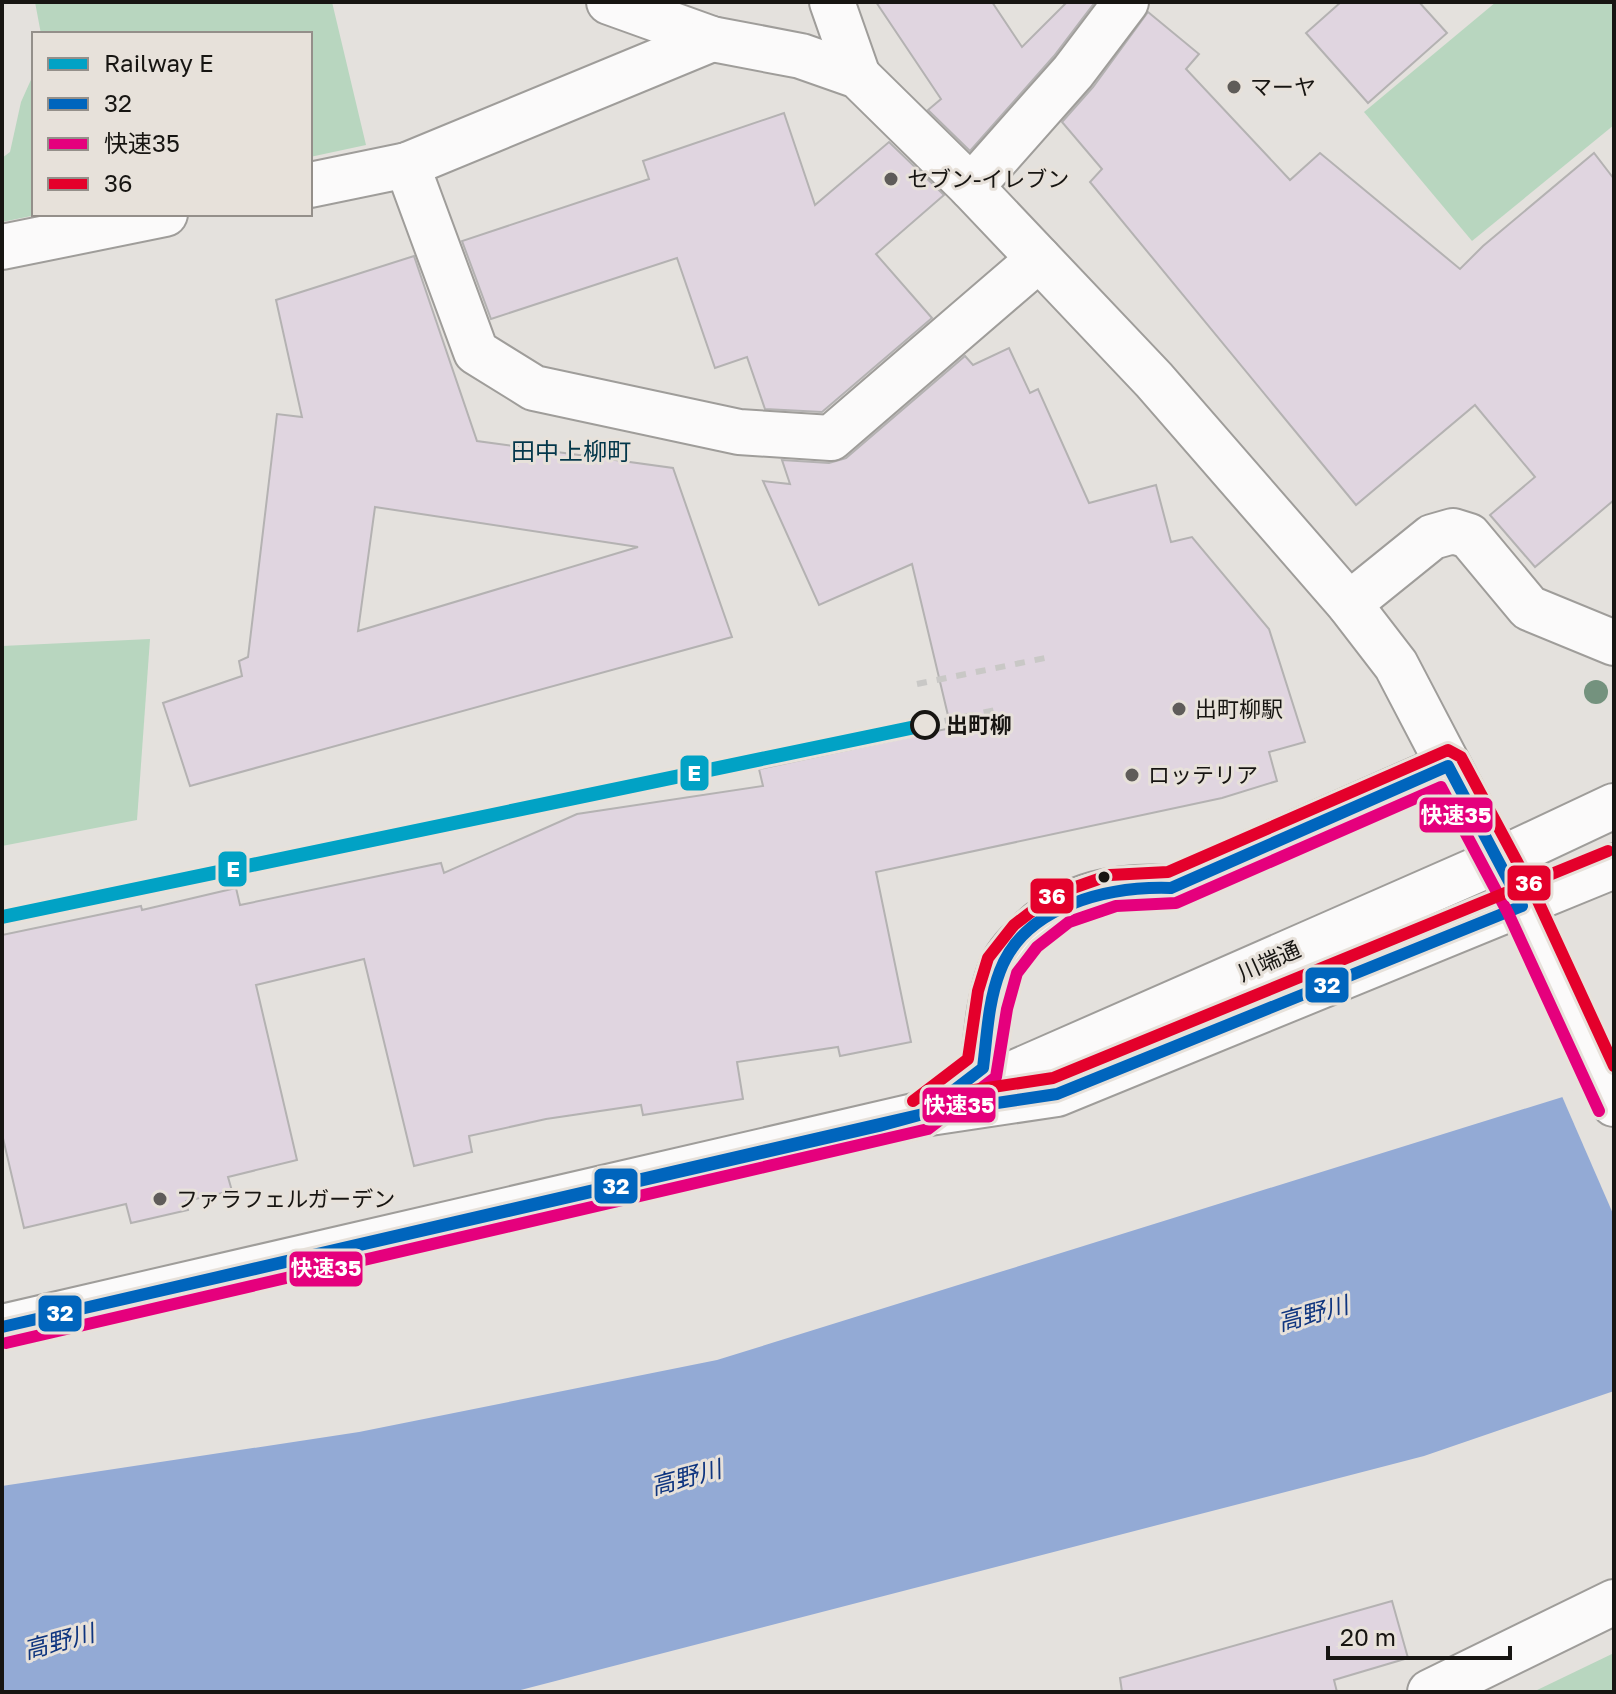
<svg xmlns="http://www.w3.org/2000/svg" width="1616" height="1694" viewBox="0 0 1616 1694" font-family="'Golos Text','Noto Sans JP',sans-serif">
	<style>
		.green { fill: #b8d6bf }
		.water { fill: #93aad5 }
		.pier { fill: #e4e1dd }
		.building { fill: #e0d5e0; stroke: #b4b2b2; stroke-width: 2; fill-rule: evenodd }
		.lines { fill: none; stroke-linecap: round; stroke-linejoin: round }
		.minor-casing { stroke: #9f9d9a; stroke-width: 48 }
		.minor { stroke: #fbfafa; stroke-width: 44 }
		.rail { stroke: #c9c8c6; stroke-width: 6; stroke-dasharray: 10 10; stroke-linecap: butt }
		.bus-1-casing { stroke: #e7e1da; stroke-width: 18 }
		.bus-2-casing { stroke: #e7e1da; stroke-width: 18 }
		.bus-3-casing { stroke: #e7e1da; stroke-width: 18 }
		.bus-1 { stroke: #0065bd; stroke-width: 12 }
		.bus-2 { stroke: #e5007d; stroke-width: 12 }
		.bus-3 { stroke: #e4002b; stroke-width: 12 }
		.rail-1-casing { stroke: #e7e1da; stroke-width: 20 }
		.rail-1 { stroke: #01a2c5; stroke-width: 14 }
		.tree { fill: #74927e }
		.poi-dot { fill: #5f5c59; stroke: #e7e1da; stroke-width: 3 }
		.stop-dot { fill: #e7e1da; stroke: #171512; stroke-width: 4 }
		.bus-dot { fill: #171512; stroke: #e7e1da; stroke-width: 3 }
		.labels { text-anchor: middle; stroke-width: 6; stroke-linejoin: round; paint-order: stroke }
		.poi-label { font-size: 22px; fill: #171512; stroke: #e7e1da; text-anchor: start }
		.stop-label { font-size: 22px; font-weight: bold; fill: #171512; stroke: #e7e1da; text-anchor: start }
		.street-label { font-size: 22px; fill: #171512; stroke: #e7e1da }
		.neighbourhood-label { font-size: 24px; fill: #03374a; stroke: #e7e1da }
		.water-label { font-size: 24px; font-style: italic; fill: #0f357f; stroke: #e7e1da }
		.line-badge { stroke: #e7e1da; stroke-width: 3 }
		.badge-label { font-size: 22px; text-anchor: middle; font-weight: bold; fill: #fff }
	</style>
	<rect width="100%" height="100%" fill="#e4e1dd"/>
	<g class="green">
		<polygon points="35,2 332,2 366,145 310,157 310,34 41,34"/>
		<polygon points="1496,2 1610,2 1614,7 1614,125 1472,241 1364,112"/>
		<polygon points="34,73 34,214 41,214 2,222 2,158 10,152 21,102"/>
		<polygon points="150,639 137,820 2,846 2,646"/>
		<polygon points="1614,1653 1614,1692 1533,1692"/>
	</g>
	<polygon class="water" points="1614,1081 1614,1391 1424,1456 513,1692 2,1692 2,1486 359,1432 717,1360"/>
	<polygon class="pier" points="1614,1077 1614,1216 1561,1094"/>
	<g class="building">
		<polygon points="876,2 992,2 1022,47 1067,2 1095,2 1054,56 970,151 928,110 941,99"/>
		<polygon points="1341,2 1419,2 1447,33 1368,103 1306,33"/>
		<polygon points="1148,12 1199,54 1186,69 1290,180 1320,153 1460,269 1483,246 1594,153 1614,179 1614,500 1535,567 1490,515 1535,477 1475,405 1356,505 1090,182 1102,169 1062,122 1093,87"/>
		<polygon points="784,113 815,205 889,142 944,195 876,254 932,318 822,412 765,409 747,357 715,368 677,258 491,319 462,241 649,179 643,161"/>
		<path d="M414,256L477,441L673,468L732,637L190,786L163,703L242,676L239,661L248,657L277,414L302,417L276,300ZM375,507L638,547L358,631Z"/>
		<polygon points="1009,348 1030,393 1038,389 1089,503 1156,485 1171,542 1192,537 1269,629 1305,742 1269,752 1277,781 1222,798 876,872 911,1042 840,1056 838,1047 737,1062 743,1099 643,1115 641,1105 546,1119 469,1136 472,1152 414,1166 364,959 256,985 297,1160 228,1177 232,1191 186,1201 188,1210 131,1223 126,1204 24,1228 2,1134 2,935 141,906 142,910 236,888 240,905 441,863 444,873 577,814 763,786 759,769 951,728 912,564 819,605 763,481 790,484 782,460 829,463 846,458 965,356 973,365"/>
		<polygon points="1392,1601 1408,1658 1334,1680 1337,1692 1122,1692 1120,1678"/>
	</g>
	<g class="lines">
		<defs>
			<g id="minor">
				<polyline points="609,2 712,39 801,56 858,76 971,187 1154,380 1349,604 1396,665 1522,906 1614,1104"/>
				<polyline points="832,2 858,76"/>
				<polyline points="407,165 476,352 534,388 739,432 831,438 1039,259"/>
				<polyline points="310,185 407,165 712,39"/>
				<polyline points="971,187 1073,72 1126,2"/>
				<polyline points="2,247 165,214"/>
				<polyline points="1349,604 1432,537 1453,531 1469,536 1529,608 1614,643"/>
				<polyline points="973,1091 1497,861 1614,806"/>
				<path d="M947,1095L983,1068C987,1036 989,1001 1000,971C1005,957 1019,942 1030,932C1070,893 1117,885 1171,888L1448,766"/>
				<polyline points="2,1327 923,1114 1057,1094 1614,866"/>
				<polyline points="1430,1692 1614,1602"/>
			</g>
		</defs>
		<use href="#minor" class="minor-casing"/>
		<use href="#minor" class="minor"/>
		<g class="rail">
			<polyline points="917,684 1050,657"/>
			<polyline points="925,725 1000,709"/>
		</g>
		<defs>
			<g id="bus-1">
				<path d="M1448,766L1522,906L1057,1094L923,1114L983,1068C987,1036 988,1002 1000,971C1025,905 1109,886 1171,888Z"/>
				<polygon points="923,1114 879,1126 2,1327"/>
			</g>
			<polyline id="bus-2" points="6,1343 928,1129 996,1077 1007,1009 1017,973 1037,947 1069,922 1116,906 1176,903 1441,787 1508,913 1599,1111"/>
			<g id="bus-3">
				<polyline points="921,1098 1053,1078 1608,851"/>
				<polyline points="913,1101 968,1059 978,991 988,958 1014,925 1053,895 1110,875 1168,872 1448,750 1461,757 1537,899 1614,1066"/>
			</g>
		</defs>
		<use href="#bus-1" class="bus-1-casing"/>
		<use href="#bus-2" class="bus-2-casing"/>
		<use href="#bus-3" class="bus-3-casing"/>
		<use href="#bus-1" class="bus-1"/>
		<use href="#bus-2" class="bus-2"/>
		<use href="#bus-3" class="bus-3"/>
		<defs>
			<polyline id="rail-1" points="2,917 925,725"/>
		</defs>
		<use href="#rail-1" class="rail-1-casing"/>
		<use href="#rail-1" class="rail-1"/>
	</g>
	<circle class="tree" cx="1596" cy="692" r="12"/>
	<g class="poi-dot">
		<circle cx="1234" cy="87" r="8"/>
		<circle cx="891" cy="179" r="8"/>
		<circle cx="1179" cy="709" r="8"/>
		<circle cx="1132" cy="775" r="8"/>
		<circle cx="160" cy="1199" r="8"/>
	</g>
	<circle class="stop-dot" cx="925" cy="725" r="13"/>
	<circle class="bus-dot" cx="1104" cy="877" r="7"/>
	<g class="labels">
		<g class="poi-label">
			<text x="1250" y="95">マーヤ</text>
			<text x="907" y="187">セブン-イレブン</text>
			<text x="1195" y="717">出町柳駅</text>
			<text x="1148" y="783">ロッテリア</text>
			<text x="176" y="1207">ファラフェルガーデン</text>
		</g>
		<g class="stop-label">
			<text x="946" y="733">出町柳</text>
		</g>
		<g class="street-label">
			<text transform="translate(1269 961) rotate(-24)" y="8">川端通</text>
		</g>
		<g class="neighbourhood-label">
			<text x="571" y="460">田中上柳町</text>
		</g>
		<g class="water-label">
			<text transform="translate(1313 1314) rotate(-15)" y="8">高野川</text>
			<text transform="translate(686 1478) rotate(-15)" y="8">高野川</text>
			<text transform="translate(59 1642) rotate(-15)" y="8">高野川</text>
		</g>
	</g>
	<g class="line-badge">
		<rect x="679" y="754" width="31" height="38" rx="8" fill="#01a2c5"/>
		<rect x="1418" y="796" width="76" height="38" rx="8" fill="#e5007d"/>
		<rect x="217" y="850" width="31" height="38" rx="8" fill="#01a2c5"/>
		<rect x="1506" y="864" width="46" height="38" rx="8" fill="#e4002b"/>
		<rect x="1029" y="877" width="46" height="38" rx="8" fill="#e4002b"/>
		<rect x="1304" y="966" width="46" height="38" rx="8" fill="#0065bd"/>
		<rect x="921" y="1086" width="76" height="38" rx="8" fill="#e5007d"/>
		<rect x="593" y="1167" width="46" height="38" rx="8" fill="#0065bd"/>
		<rect x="288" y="1250" width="76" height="38" rx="8" fill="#e5007d"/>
		<rect x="37" y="1294" width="46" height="39" rx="8" fill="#0065bd"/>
	</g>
	<g class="badge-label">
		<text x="694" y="781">E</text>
		<text x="1456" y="823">快速35</text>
		<text x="233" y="877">E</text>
		<text x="1529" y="891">36</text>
		<text x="1052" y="904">36</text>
		<text x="1327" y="993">32</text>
		<text x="959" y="1113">快速35</text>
		<text x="616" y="1194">32</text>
		<text x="326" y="1276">快速35</text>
		<text x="60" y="1321">32</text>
	</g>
	<rect width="1616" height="1694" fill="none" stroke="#171512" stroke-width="8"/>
	<rect x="32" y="32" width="280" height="184" fill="#e7e1da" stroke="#948f8a" stroke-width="2"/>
	<rect x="48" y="58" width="40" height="12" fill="#01a2c5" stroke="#948f8a" stroke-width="2"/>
	<text x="104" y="72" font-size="24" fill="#171512">Railway E</text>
	<rect x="48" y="98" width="40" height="12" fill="#0065bd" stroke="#948f8a" stroke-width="2"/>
	<text x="104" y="112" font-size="24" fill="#171512">32</text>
	<rect x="48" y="138" width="40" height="12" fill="#e5007d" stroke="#948f8a" stroke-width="2"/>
	<text x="104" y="152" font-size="24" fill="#171512">快速35</text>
	<rect x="48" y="178" width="40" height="12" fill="#e4002b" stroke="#948f8a" stroke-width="2"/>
	<text x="104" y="192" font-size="24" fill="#171512">36</text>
	<path d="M1328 1646v12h182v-12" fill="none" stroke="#171512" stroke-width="4"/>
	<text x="1340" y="1646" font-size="24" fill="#171512" stroke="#e7e1da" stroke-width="6" paint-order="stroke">20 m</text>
</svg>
